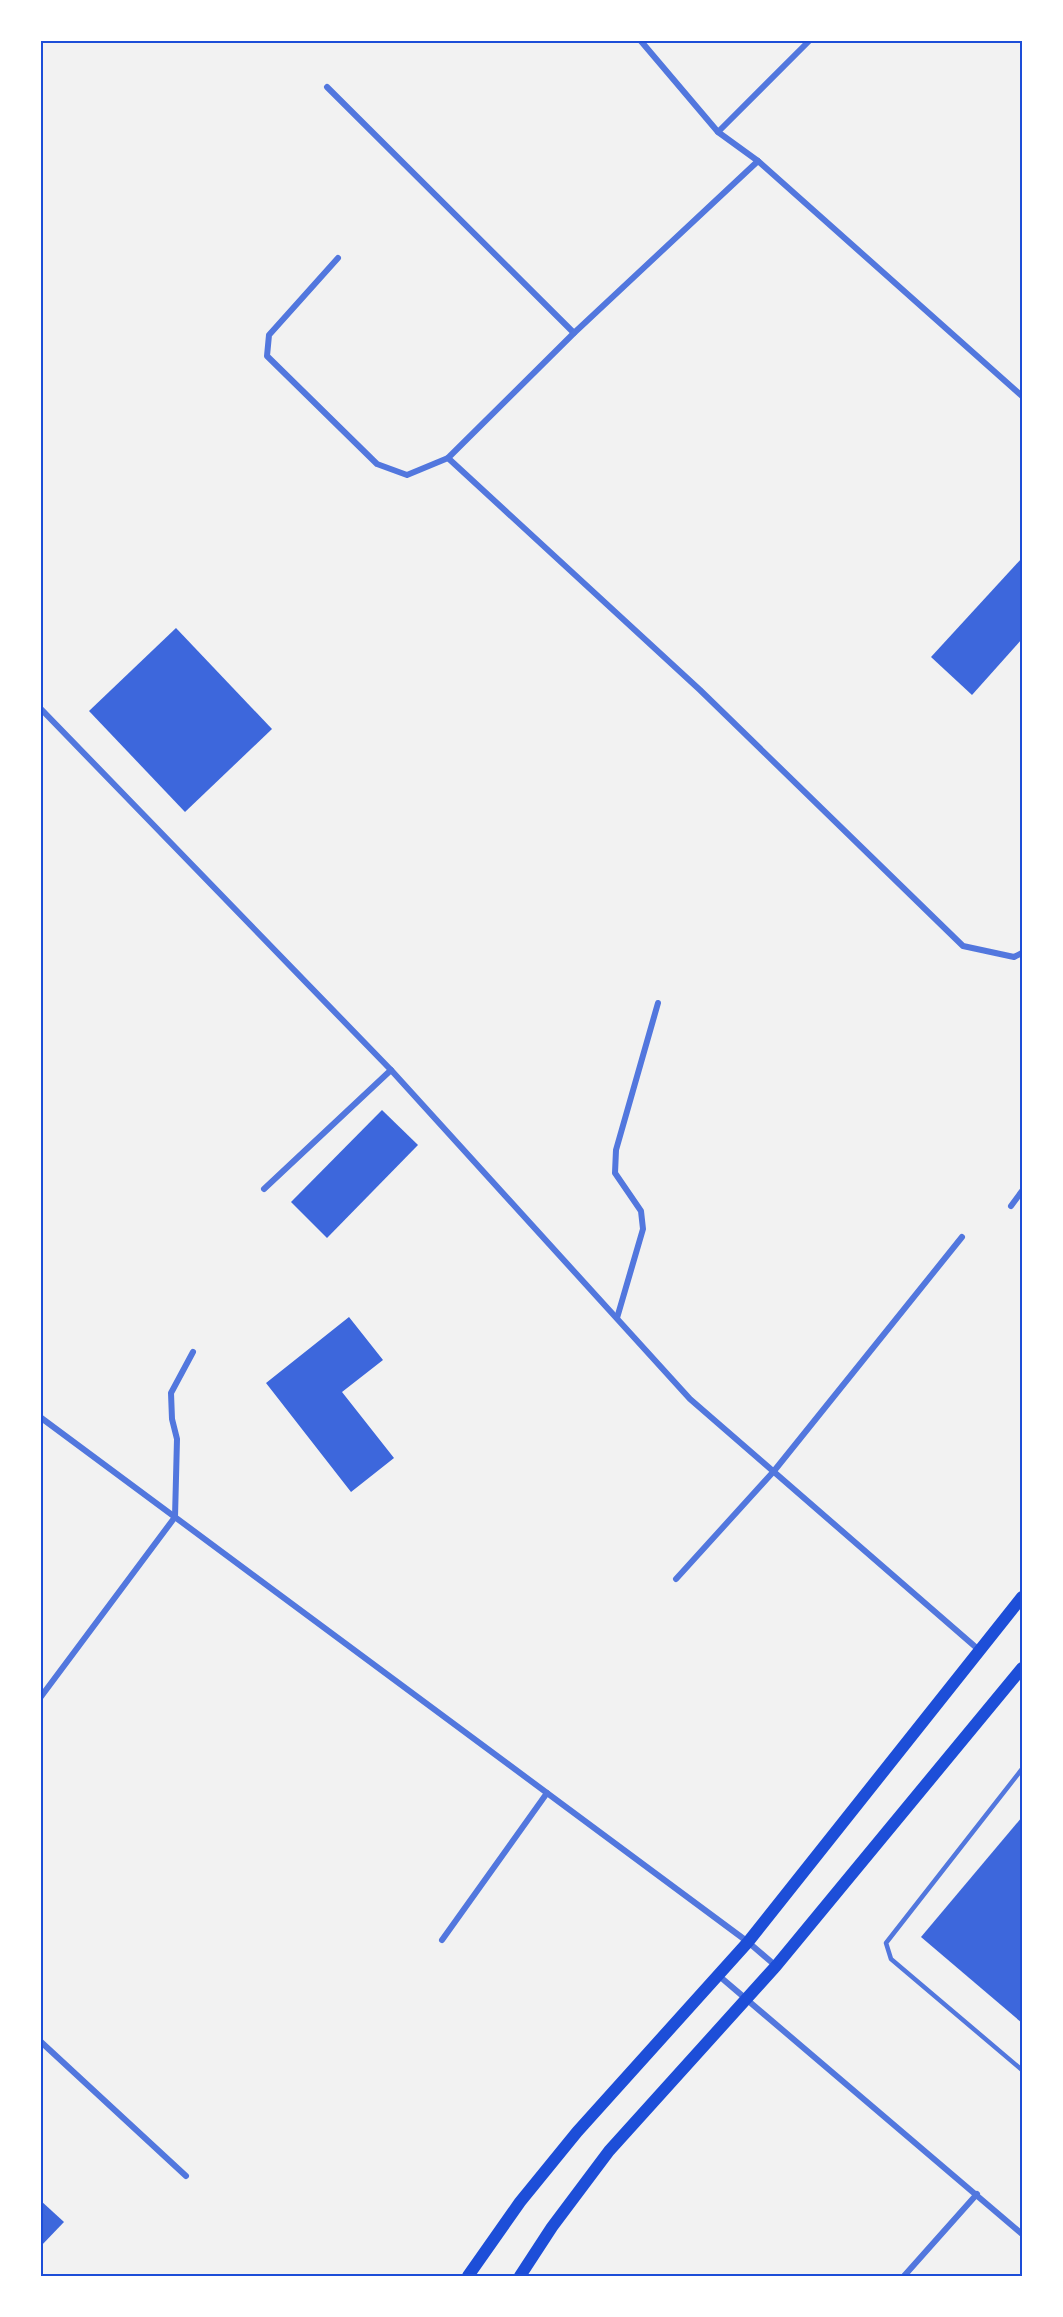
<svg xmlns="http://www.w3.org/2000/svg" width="1063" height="2317" viewBox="0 0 1063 2317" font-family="'Exo 2',sans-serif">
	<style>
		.building { fill: #3d67dc }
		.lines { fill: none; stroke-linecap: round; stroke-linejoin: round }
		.service { stroke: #5277de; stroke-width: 4.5 }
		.minor { stroke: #5277de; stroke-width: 6 }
		.secondary { stroke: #1d4ed8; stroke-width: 12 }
		.neatline { fill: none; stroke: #1d4ed8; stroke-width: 2 }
	</style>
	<rect width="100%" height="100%" fill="#f2f2f2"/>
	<g class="building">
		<polygon points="1022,558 1022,639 972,695 931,657"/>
		<polygon points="176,628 272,729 185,812 89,711"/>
		<polygon points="382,1110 418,1145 327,1238 291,1202"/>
		<polygon points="349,1317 383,1360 342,1392 394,1458 351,1492 266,1383"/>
		<polygon points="1022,1817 1022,2023 921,1937"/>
		<polygon points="40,2200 64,2222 40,2247"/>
	</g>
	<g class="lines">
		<polyline class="service" points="1022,1769 886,1943 891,1959 1022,2070"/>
		<g class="minor">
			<polyline points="640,40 718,132 758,161 1022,396"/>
			<polyline points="327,87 574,333"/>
			<polyline points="718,132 810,40"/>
			<polyline points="758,161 574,333 448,458 700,690 963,946 1014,957 1022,953"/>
			<polyline points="338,258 269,335 267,356 377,464 407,475 448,458"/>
			<polyline points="40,708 391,1070 690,1399 979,1650"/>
			<polyline points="264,1189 391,1070"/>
			<polyline points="1011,1206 1022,1191"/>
			<polyline points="617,1318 643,1229 641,1211 615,1173 616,1150 658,1003"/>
			<polyline points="40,1417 748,1942 776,1966"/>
			<polyline points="676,1579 774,1471 962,1237"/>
			<polyline points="40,1698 175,1517 177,1439 172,1419 171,1393 193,1352"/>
			<polyline points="442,1940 547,1793"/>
			<polyline points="718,1975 1022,2234"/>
			<polyline points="40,2041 186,2176"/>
			<polyline points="904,2276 977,2194"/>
		</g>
		<g class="secondary">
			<polyline points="468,2276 520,2202 577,2132 748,1942 1022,1597"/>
			<polyline points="520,2276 552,2227 609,2151 776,1966 1022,1668"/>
		</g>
	</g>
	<rect width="1063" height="2317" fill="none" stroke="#ffffff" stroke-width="84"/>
	<rect x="42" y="42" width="979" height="2233" class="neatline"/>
</svg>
